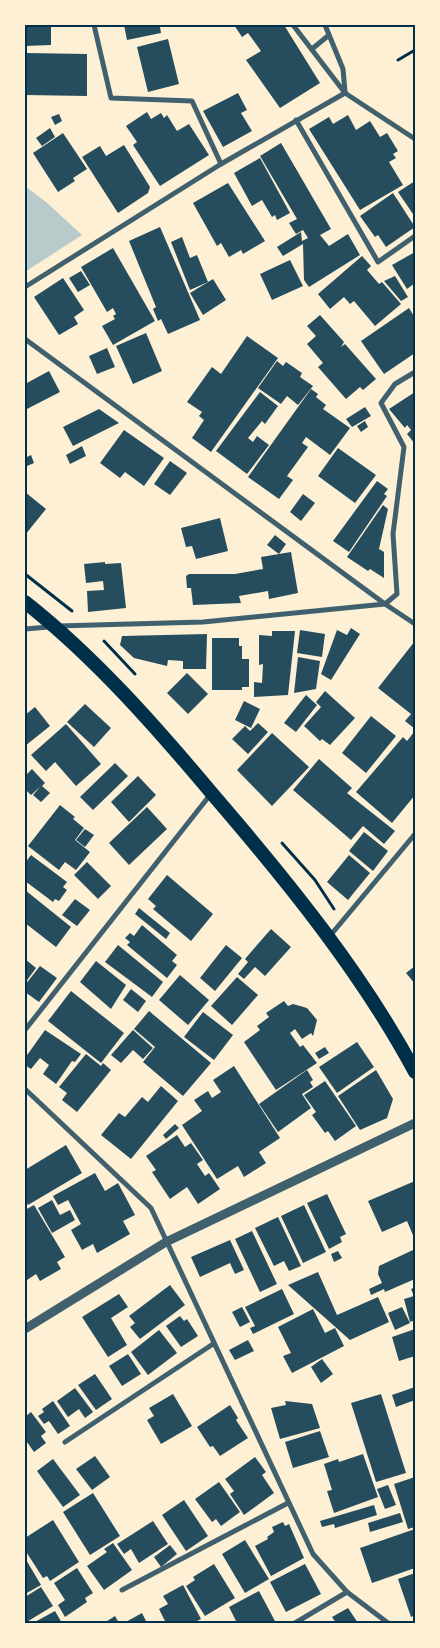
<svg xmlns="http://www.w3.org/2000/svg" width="440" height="1648" viewBox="0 0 440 1648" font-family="'Source Serif 4',serif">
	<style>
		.green { fill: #b9caca }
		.building { fill: #264d5e }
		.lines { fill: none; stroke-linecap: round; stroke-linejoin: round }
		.path { stroke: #003049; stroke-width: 3 }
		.minor { stroke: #3f606c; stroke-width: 5 }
		.tertiary { stroke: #3f606c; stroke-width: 9 }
		.trunk { stroke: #003049; stroke-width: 14 }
		.neatline { fill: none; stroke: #003049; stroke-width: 2 }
	</style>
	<rect width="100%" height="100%" fill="#fdf0d5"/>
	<polygon class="green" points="25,186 46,202 82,235 25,272"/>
	<g class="building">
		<polygon points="25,25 51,25 51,45 25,46"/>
		<polygon points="124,25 167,25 167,26 160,27 161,33 127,40"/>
		<polygon points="234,25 284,25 320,83 280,108 246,60 261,51 248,33 242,37"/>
		<polygon points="168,39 179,84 148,92 137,47"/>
		<polygon points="25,53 87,54 87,96 25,95"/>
		<polygon points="238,93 247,110 241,113 252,131 223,147 203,111"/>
		<polygon points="147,112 151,119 161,113 164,118 167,115 177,131 189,124 209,155 160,186 133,145 137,142 126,126"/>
		<polygon points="59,114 62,121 55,125 51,117"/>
		<polygon points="348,115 356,130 370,121 380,137 387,133 398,151 393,154 396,158 389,162 403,185 360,210 309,129 329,117 333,124"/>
		<polygon points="50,128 55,137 42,146 36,138"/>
		<polygon points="63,133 87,169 73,178 75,181 58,192 33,153"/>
		<polygon points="281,143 331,229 320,235 329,246 348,234 360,255 309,287 304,280 303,244 283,256 277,247 301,232 302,241 308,238 303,230 296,234 289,223 297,219 260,156"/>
		<polygon points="124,145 150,187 148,193 118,213 82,157 100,146 106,156"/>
		<polygon points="260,158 290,213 277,220 275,215 272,217 262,200 252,206 234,173"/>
		<polygon points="415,181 415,217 398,192"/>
		<polygon points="228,183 265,241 243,254 241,250 229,257 221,243 217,246 193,203"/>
		<polygon points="393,193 415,227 386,247 378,235 375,237 360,216"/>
		<polygon points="160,227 200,320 168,334 161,319 158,321 153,309 156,307 129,241"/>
		<polygon points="182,237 190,258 197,255 208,282 190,290 171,242"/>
		<polygon points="113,248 155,321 113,345 102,326 115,319 113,316 116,314 113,308 107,312 81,267"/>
		<polygon points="415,252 415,283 407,289 392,265"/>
		<polygon points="362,256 371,266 367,270 379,284 382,282 401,304 375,326 354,301 350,304 344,297 330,309 318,294"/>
		<polygon points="290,260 303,286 272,300 260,274"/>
		<polygon points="81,271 90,285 78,292 69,278"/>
		<polygon points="395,276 408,297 401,301 384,281"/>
		<polygon points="63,278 84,310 74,317 78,324 59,335 34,297"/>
		<polygon points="213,279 226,300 203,315 190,293"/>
		<polygon points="409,308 415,318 415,353 384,374 361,341"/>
		<polygon points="320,315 344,342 341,347 345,344 376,379 363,390 360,387 346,399 318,367 323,363 307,344 316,336 307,326"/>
		<polygon points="146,333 162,371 133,384 116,346"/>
		<polygon points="247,336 278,358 211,452 192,438 204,420 199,416 202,412 187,402 212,367 221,374"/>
		<polygon points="107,348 115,367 97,374 89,356"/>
		<polygon points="277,361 283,366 286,362 302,373 300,377 313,386 298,405 287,396 281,404 258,388"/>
		<polygon points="49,371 60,392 25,410 25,384"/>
		<polygon points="311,389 318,394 316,397 326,405 323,409 350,428 330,455 306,437 302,443 308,447 287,476 293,480 279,499 248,477"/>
		<polygon points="260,392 278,406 265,424 262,421 248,438 253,442 257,436 269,445 247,474 216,451"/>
		<polygon points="415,392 415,444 407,434 411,430 407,425 405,428 389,409"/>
		<polygon points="365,407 371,416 352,427 346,419"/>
		<polygon points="99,409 119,423 73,446 63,427"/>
		<polygon points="365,421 368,427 361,432 357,426"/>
		<polygon points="124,430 164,458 144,486 125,472 120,478 100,463"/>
		<polygon points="82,446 86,456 70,464 66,455"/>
		<polygon points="338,448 376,475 355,503 318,476"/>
		<polygon points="31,455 34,463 27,466 25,458"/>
		<polygon points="170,461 187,473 170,495 154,484"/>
		<polygon points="377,481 388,489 384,494 387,496 349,552 333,541"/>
		<polygon points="25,492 46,509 25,535"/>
		<polygon points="303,494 315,503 301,521 290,512"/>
		<polygon points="383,505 388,509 379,549 384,552 384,578 370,569 368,571 347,557"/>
		<polygon points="220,518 228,551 196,559 192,546 186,547 181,528"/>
		<polygon points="275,535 286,544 279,554 267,545"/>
		<polygon points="291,552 298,593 269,599 268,591 239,596 241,603 193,605 191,588 187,588 186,576 189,574 235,574 263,569 261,557"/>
		<polygon points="105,562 105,564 121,563 126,608 88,612 87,591 104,590 103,581 86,583 84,564"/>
		<polygon points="351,628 360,634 331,680 321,674 337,630 347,635"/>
		<polygon points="300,630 325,634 322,657 297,653"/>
		<polygon points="272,631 295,631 288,695 254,697 254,682 262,683 263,664 259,665 259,635 272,636"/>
		<polygon points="207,634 206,669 183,669 183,661 168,660 167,666 134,658 120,645 122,636"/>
		<polygon points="212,638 239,638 239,646 242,646 242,659 249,659 249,687 242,687 242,690 212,690"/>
		<polygon points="415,641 415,729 405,721 411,714 378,688"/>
		<polygon points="298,657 320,661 316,689 294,693"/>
		<polygon points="187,673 208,694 188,714 167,693"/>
		<polygon points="325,691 355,718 330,745 322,739 320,741 304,726 321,707 316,702"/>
		<polygon points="306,695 317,705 296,732 284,723"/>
		<polygon points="244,701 260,709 251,728 235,720"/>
		<polygon points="85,704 111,728 94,747 67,722"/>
		<polygon points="35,707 50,726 25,746 25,715"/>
		<polygon points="371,716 396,736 366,773 342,753"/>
		<polygon points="258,723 268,732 248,754 232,739 245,726 250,731"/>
		<polygon points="66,724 101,764 76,786 55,762 46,771 31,755"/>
		<polygon points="414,732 415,795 392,823 356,792 403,737 407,741"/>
		<polygon points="272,733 309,767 272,806 237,770"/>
		<polygon points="319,759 352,788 347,793 395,831 384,844 363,826 351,840 293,790"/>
		<polygon points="115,763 128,776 93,810 80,797"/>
		<polygon points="32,769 45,783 42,786 50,793 41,802 33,795 40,787 31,795 25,789 25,776"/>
		<polygon points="138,776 156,795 129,822 111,802"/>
		<polygon points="60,805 75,817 73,819 84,828 75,840 90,852 76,870 65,862 59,870 28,846"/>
		<polygon points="147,807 167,829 129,865 109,843"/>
		<polygon points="85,829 94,835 85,847 76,840"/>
		<polygon points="364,832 388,851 373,871 349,851"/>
		<polygon points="31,855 67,882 63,887 67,890 59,901 55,899 53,902 25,881 25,863"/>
		<polygon points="349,855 370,873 348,900 327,882"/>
		<polygon points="87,862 111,886 98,899 74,875"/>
		<polygon points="167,875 213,914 191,941 153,909 156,906 148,899"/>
		<polygon points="25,890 71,927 56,947 25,923"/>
		<polygon points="75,899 90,910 77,926 62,915"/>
		<polygon points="139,908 170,933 166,939 135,914"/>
		<polygon points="142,925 177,955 172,961 177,965 167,978 127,945 130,942 125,938 130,933 134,936"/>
		<polygon points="271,929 291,947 265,976 255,967 244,979 238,974 248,962 245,959"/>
		<polygon points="118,945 163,982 152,997 105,962"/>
		<polygon points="226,945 242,958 215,991 200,978"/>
		<polygon points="25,959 36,968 25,983"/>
		<polygon points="96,961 126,985 111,1009 80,982"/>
		<polygon points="40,966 57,978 39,1002 25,992 25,985"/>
		<polygon points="415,966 415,984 406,973"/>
		<polygon points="180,975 209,1000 188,1025 159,1000"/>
		<polygon points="237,977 258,995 232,1025 211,1006"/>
		<polygon points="131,989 146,1001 138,1012 123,1000"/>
		<polygon points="71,991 124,1033 101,1063 48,1021"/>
		<polygon points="284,1001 288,1006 293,1004 307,1008 317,1020 313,1036 311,1033 302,1039 295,1029 290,1033 300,1047 303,1045 317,1063 276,1090 244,1042 260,1030 257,1026 269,1017 266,1013"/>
		<polygon points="149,1011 211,1063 183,1096 143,1062 155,1047 134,1029"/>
		<polygon points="203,1012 233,1035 214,1060 184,1037"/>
		<polygon points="45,1030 81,1054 75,1062 72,1061 56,1084 43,1074 49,1065 40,1058 31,1069 25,1065 25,1058"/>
		<polygon points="133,1030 153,1048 143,1059 133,1050 121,1063 111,1055"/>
		<polygon points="357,1042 374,1067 337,1093 319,1067"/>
		<polygon points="325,1047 329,1053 319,1059 315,1053"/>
		<polygon points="86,1054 101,1066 103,1063 111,1070 77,1112 62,1100 67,1093 59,1087"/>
		<polygon points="234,1066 280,1138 259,1152 266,1163 244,1177 238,1166 217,1179 182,1125 202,1111 194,1100 208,1091 212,1098 221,1092 213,1080"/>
		<polygon points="307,1070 313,1080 310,1082 313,1087 302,1094 311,1108 278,1132 259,1104"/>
		<polygon points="376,1070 393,1099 387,1118 360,1130 338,1096"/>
		<polygon points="325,1081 356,1126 335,1141 328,1131 325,1133 312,1115 316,1112 304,1095"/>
		<polygon points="161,1086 178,1101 131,1159 101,1135 119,1113 125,1117 142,1097 148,1102"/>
		<polygon points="175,1124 179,1128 166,1139 163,1135"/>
		<polygon points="177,1135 185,1147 191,1143 203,1160 197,1164 205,1176 209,1173 220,1189 198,1204 187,1187 170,1199 152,1172 156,1170 146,1156"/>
		<polygon points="66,1145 82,1173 28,1205 25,1200 25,1170"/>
		<polygon points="95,1173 105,1191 118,1183 135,1215 123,1221 130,1234 97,1253 93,1244 82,1250 71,1230 81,1224 68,1200 58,1205 53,1196"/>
		<polygon points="415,1181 415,1240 407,1221 382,1232 368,1201"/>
		<polygon points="327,1194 346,1234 340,1237 342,1242 329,1249 307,1203"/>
		<polygon points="52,1200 60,1215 70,1210 75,1220 52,1233 38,1208"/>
		<polygon points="34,1205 65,1257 57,1262 61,1269 40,1281 36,1274 27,1280 25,1277 25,1210"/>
		<polygon points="304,1205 326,1252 303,1263 281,1216"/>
		<polygon points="278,1217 301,1266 289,1271 284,1261 274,1266 255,1228"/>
		<polygon points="252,1231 277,1284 260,1292 235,1239"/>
		<polygon points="230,1240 244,1270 235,1274 230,1263 200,1277 191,1257"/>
		<polygon points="415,1249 415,1279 385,1292 384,1289 371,1295 369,1289 382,1283 378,1274 379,1266"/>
		<polygon points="338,1251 342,1258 334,1262 331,1254"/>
		<polygon points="318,1272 337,1315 378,1297 389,1322 350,1340 288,1285"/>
		<polygon points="170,1285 185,1305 140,1339 130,1327 135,1323 129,1316"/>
		<polygon points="415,1287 415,1320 410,1322 404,1299 414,1296 411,1289"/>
		<polygon points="282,1289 294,1314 253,1334 250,1328 255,1326 245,1307"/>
		<polygon points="119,1294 128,1307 111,1318 127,1345 108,1357 82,1317"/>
		<polygon points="242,1307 250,1322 240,1327 232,1312"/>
		<polygon points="402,1307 410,1323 395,1330 388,1313"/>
		<polygon points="313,1309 325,1333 335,1328 344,1346 292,1373 283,1356 291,1353 278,1327"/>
		<polygon points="180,1316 184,1321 187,1319 198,1336 181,1347 166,1326"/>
		<polygon points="415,1329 415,1356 399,1361 392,1337"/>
		<polygon points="159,1330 177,1353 148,1375 131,1352"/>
		<polygon points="248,1340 254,1351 235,1360 229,1350"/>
		<polygon points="128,1354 141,1374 122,1386 109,1366"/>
		<polygon points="322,1359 333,1374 321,1383 311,1367"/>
		<polygon points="95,1374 112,1399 96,1410 78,1385"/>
		<polygon points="415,1387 415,1400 396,1407 392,1395"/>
		<polygon points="75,1388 93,1412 85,1418 79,1409 68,1417 57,1401"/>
		<polygon points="173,1394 192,1426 161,1444 147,1420 154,1416 149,1408"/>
		<polygon points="381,1394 406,1473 376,1482 351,1403"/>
		<polygon points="53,1401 70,1426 58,1434 49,1421 44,1424 38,1416 44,1412 42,1409"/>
		<polygon points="285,1401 312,1404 320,1428 280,1439 271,1408 286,1405"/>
		<polygon points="230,1405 238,1418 236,1420 248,1438 220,1456 213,1446 210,1447 197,1427"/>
		<polygon points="31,1412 46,1432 41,1436 46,1443 34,1452 27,1442 25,1443 25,1417"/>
		<polygon points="320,1431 329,1457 293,1468 285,1442"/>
		<polygon points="363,1454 378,1497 334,1513 327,1491 332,1490 324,1464 338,1459 339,1462"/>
		<polygon points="95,1456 110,1477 92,1490 76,1469"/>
		<polygon points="255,1457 266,1472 262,1475 274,1493 244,1515 230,1494 234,1491 225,1479"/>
		<polygon points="53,1459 80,1495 63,1507 37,1471"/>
		<polygon points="415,1477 415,1527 408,1529 394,1484"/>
		<polygon points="219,1482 240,1512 221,1526 216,1519 212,1522 195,1499"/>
		<polygon points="388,1485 396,1505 385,1509 377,1489"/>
		<polygon points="93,1493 120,1536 90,1555 63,1512"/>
		<polygon points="184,1500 208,1536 186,1551 162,1515"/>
		<polygon points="374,1505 377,1515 335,1528 334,1524 322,1527 320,1521"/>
		<polygon points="400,1513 403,1522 370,1532 368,1523"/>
		<polygon points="53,1520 79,1562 50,1581 47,1576 43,1578 25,1550 25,1538"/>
		<polygon points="153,1521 168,1544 139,1563 131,1549 124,1554 117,1544"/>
		<polygon points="283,1522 285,1526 289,1524 304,1558 271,1576 255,1546 268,1539 267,1537 274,1532 272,1527"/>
		<polygon points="415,1529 415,1568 372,1583 360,1548"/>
		<polygon points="245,1540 269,1579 245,1593 222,1554"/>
		<polygon points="113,1543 132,1570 104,1590 87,1566 107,1552 104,1549"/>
		<polygon points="170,1545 177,1554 161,1567 154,1557"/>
		<polygon points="25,1558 41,1585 25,1594"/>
		<polygon points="214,1564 235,1598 205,1616 186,1586 195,1580 193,1577"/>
		<polygon points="305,1564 321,1594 286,1612 270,1582"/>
		<polygon points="77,1568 93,1593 85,1598 87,1602 65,1617 58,1605 65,1600 54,1583"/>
		<polygon points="415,1573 415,1615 411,1617 398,1579"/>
		<polygon points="183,1585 201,1619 193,1623 166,1623 159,1609 168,1604 163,1596"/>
		<polygon points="41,1587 53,1606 25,1623 25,1597"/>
		<polygon points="259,1591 276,1623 237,1623 229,1607"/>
		<polygon points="348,1608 358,1623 336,1623 332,1617"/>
		<polygon points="55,1611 62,1623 33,1623"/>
		<polygon points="142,1613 147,1623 124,1623"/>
		<polygon points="115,1616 119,1623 104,1623"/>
	</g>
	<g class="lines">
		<g class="path">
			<polyline points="398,60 415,50"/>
			<polyline points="25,574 72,611"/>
			<polyline points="104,641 135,674"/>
			<polyline points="282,843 315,880 334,909"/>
		</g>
		<g class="minor">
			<polyline points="94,25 111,98 192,101 221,164"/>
			<polyline points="293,25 345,93 415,139"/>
			<polyline points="325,25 343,69 345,92"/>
			<polyline points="312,49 329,35"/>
			<polyline points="296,120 378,262 415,236"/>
			<polyline points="25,287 221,164 345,93"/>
			<polyline points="25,339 385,604 415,624"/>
			<polyline points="58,626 203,622 385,604 397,594 393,534 404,447 381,403 395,384 415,372"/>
			<polyline points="25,629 49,627"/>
			<polyline points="329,937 415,834"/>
			<polyline points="25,1030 210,795"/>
			<polyline points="25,1089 151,1208 313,1554 347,1592 388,1623"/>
			<polyline points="65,1442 213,1344"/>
			<polyline points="122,1590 288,1503"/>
			<polyline points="295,1623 347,1592"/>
		</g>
		<polyline class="tertiary" points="25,1329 166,1242 415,1123"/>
		<path class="trunk" d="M25,602C96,658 157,728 215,797C288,882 362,973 415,1072"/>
	</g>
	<rect width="440" height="1648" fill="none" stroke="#fdf0d5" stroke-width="52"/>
	<rect x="26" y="26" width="388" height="1596" class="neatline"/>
</svg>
